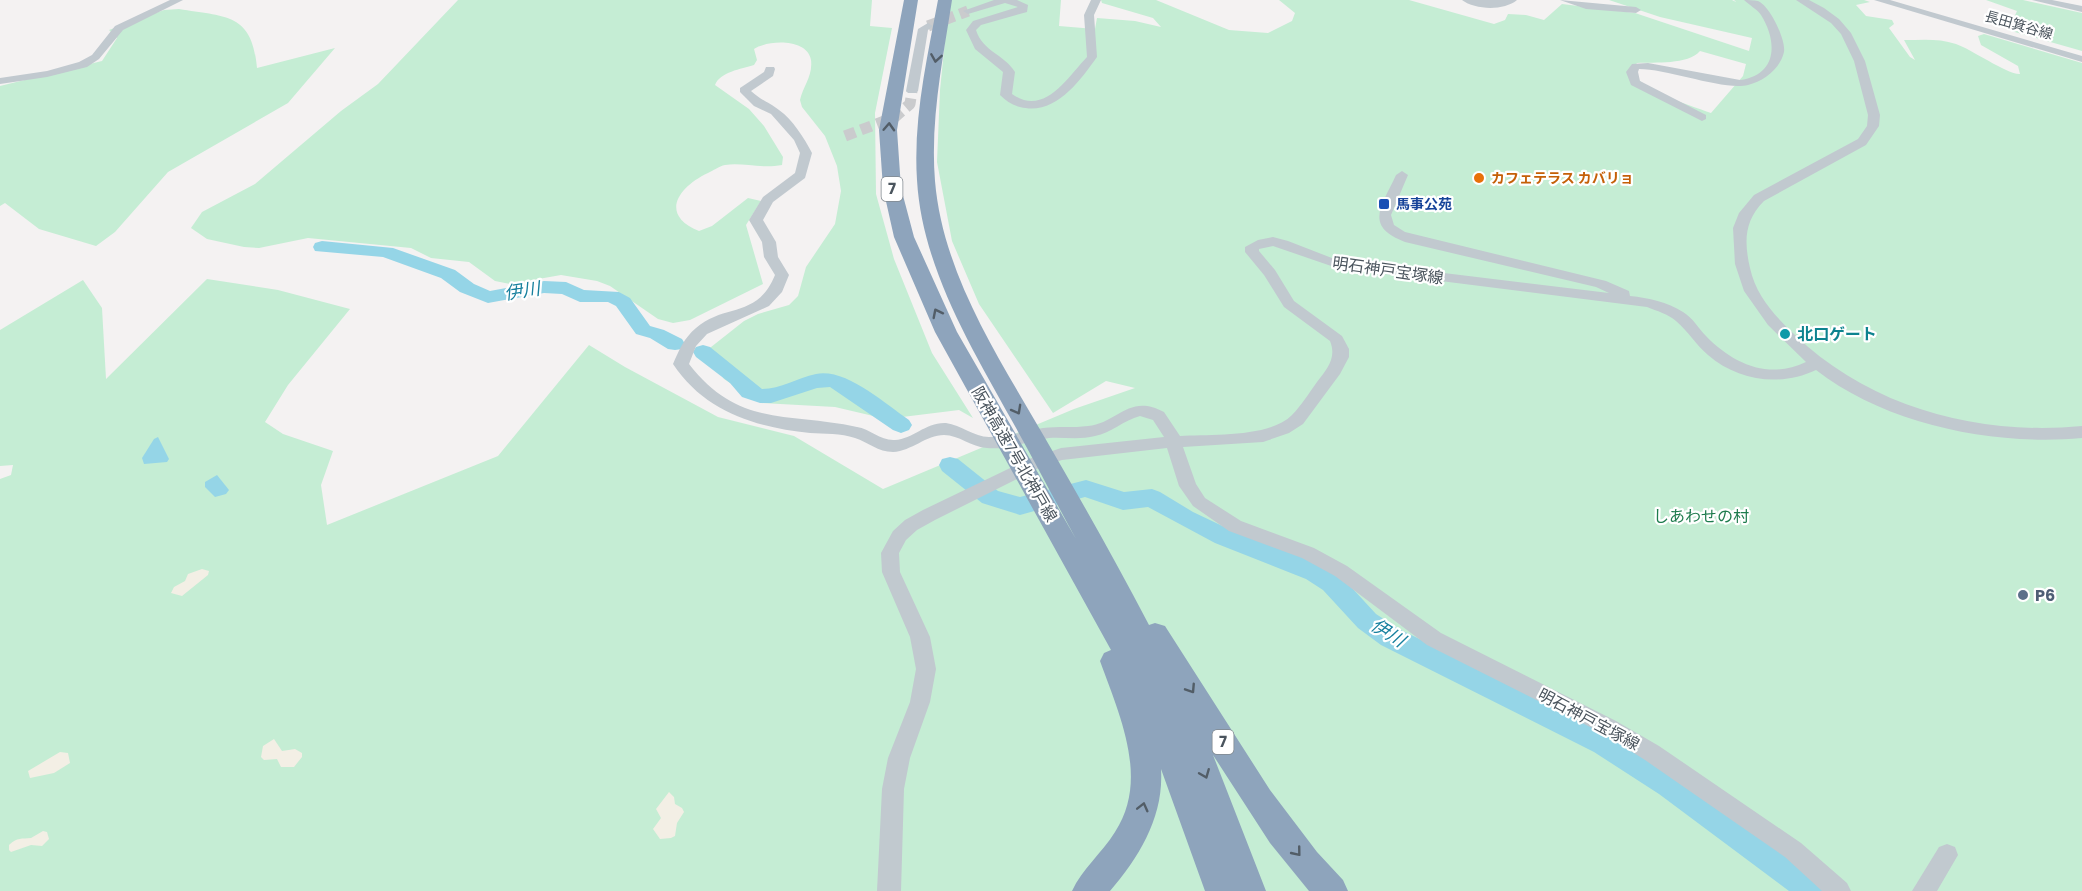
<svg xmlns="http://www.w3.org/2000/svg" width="2082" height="891" viewBox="0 0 2082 891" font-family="Poppins,'Noto Sans JP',sans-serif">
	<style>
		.green { fill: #c5edd4; fill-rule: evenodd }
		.sand { fill: #f3efe5 }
		.water { fill: #95d5e7 }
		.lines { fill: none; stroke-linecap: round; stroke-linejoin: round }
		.river { fill: #95d5e7; fill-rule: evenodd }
		.minor-tunnel { stroke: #cacbcd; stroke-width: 11; stroke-dasharray: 11 6; stroke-linecap: butt }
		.minor { fill: #c1c9cf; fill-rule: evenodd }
		.highway { fill: #8ea4bc; fill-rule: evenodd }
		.oneway { stroke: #525d67 }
		.food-dot { fill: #e8710a; stroke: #fff; stroke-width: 2 }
		.transit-dot { fill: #1a4fb4; stroke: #fff; stroke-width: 2 }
		.culture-dot { fill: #0f9aa8; stroke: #fff; stroke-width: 2 }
		.service-dot { fill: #5c6f8a; stroke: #fff; stroke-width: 2 }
		.labels { text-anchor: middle; stroke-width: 4.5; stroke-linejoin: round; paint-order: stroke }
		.far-street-label { font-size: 14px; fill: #4b555e; stroke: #fff }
		.far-food-label { font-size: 14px; font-weight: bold; fill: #c56008; stroke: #fff; text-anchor: start }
		.far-transit-label { font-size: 14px; font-weight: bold; fill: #164399; stroke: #fff; text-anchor: start }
		.shield { fill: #fff; stroke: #81888e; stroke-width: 1.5 }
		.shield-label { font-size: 15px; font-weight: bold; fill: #4b555e }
		.street-label { font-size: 16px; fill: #4b555e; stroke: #fff }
		.culture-label { font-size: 16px; font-weight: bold; fill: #0d838f; stroke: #fff; text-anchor: start }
		.park-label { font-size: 16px; fill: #1f7c4e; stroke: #fff }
		.service-label { font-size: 16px; font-weight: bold; fill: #4e5e75; stroke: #fff; text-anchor: start }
		.water-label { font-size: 18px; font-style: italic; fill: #17809e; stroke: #fff }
	</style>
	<rect width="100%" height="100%" fill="#f4f2f2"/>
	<g class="green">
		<path d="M458,0H872L870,26L892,28L875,113L876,194L894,259L932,353L973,418L959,410L886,419L835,407L761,403L724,379L706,351L744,321L758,314L789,305L798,296L806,267L835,224L841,191L837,166L825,136L802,107L800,100C803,86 813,76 811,60C807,38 768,40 754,49L757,60L754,65C741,69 720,72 715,85L749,109L764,126L783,157L782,165C761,169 742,162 725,165C719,166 713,171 708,173C678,187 659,215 699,231L712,226L748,198L761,201L746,225L763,284L690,320L673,323L658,319L610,286L597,281L561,275L510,284L495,281L469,262L431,258L411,248L308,238L259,248L244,247L207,239L191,228L202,212L255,184L341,111L378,84Z"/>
		<path d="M949,0H1061L1059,26L1095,29L1097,18L1135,21L1161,27L1153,18L1102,3L1101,0H1156L1229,30L1268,33L1292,21L1295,13L1279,0H1409L1494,24L1505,20L1508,14L1526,15L1544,20L1562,4L1635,13L1749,51L1752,38L1660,17L1609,0H1732L1736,2L1734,0H1864L1870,2L1856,5L1866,16L1892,20L1894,24L1889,28L1910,57L1915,60L1904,40C1922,40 1939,38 1956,44C1971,49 2008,75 2020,74L2018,66L1981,45L1978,36L1984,34L2082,63V891H0V479L11,475L13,465L0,466V330L83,280L102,308L106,379L207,279L278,290L350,309L288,385L265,422L283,434L333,451L321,485L327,525L498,456L589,345L625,367L718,417L794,436L883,489L1074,409L1135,388L1106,381L1053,413L979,304L952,241L937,162L940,90ZM1700,51L1746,64L1743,76L1711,113C1684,103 1650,94 1630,72L1637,63C1655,62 1688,65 1700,51Z"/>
		<polygon points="1986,0 2023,0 2082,13 2082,51 2008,30 2017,11"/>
		<path d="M179,9C227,17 252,13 257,68L335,48L288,103L168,172L115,232L96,246L39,229L5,203L0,206V86L102,61L117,38L109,30L164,10Z"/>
	</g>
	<g class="sand">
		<polygon points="202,569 209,571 208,575 182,596 171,593 174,587 185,581 188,574"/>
		<polygon points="274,739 282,751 295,749 302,753 302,757 294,767 281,767 277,759 264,760 261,757 263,746"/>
		<polygon points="60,752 68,753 70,763 54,773 30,778 28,771"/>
		<polygon points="669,792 674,797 675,804 682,808 684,812 677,823 675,836 671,838 660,839 653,829 661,818 656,809"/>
		<path d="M43,831L47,832L49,839L42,846L31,845L11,852L9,850V845C17,837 22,839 31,838Z"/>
	</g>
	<g class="water">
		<polygon points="158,437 169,459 167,462 144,464 142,458 154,439"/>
		<polygon points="217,475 229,490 226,494 215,497 205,487 205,482"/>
	</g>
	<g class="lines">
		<g class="river">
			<polygon points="322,241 393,248 455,270 474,284 490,291 544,281 566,282 584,290 619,292 630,298 650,326 664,330 682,339 685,344 682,349 675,350 668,349 650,338 636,334 616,306 608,302 580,302 562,294 544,293 488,303 460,292 441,278 383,257 315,251 313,247 315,243"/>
			<path d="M703,345L710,347L762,389C781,389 797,378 816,374C846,368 884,403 909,420L912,425L909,430L901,433L893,430L830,387L817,388L771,403H760L742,397L730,383L696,357L693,352L696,347Z"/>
			<polygon points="950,457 958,459 998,491 1020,497 1086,480 1124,492 1152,489 1160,492 1193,512 1233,531 1324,565 1341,576 1376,614 1399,629 1614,734 1679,776 1811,869 1824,891 1789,891 1659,794 1594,752 1381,645 1358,628 1323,590 1306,579 1215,543 1148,507 1123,510 1085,497 1020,515 982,503 942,471 939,465 942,459"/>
		</g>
		<g class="minor-tunnel">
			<polyline points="928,26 968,11"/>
			<polyline points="845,136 895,117 910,104 912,91"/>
		</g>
		<g class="minor">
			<polygon points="170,0 183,0 123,30 99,59 87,67 47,77 0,84 0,78 47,71 79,62 92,55 115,26"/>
			<path d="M994,0H1017L1028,5L1027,12L981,25L976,30C983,52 1004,54 1015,72L1012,94C1044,117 1067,78 1087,57L1084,15L1091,0H1101L1094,15L1097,57C1079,82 1055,116 1020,107C1012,105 1006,101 1000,95L1003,72L975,49L966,30L973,21L1018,7L1005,3L968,14L963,11Z"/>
			<path d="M1462,0H1517C1504,11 1475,10 1462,0Z"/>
			<polygon points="1560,0 1636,7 1641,10 1636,13 1586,9"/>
			<path d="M1744,0C1748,0 1754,0 1758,1C1770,6 1786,40 1784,52C1780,69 1764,81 1748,85C1724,91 1669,69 1639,69L1638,72L1640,81L1706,115V119L1702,121L1631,85L1626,72L1632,64L1648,63L1740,80C1777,75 1778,42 1761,15C1757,9 1749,5 1744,0Z"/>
			<path d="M1796,0H1809L1824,8L1839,19L1851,33L1865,61L1880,115L1879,126L1866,145L1764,201C1744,221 1744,242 1750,268C1756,296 1775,316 1795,335C1871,408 1979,436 2082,426V438C1994,446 1887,425 1816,370C1780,387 1738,381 1708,355C1696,345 1688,331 1676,321C1668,314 1657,311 1647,307L1337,268L1273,246L1259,249V251L1275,270L1294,301L1342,336L1349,349V357L1340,374L1303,424L1289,433L1263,442L1183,447L1196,484L1205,498L1241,521L1314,548L1347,566L1441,633L1616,721L1659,746L1801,843L1847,883L1851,891H1822L1785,857L1645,760L1602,733L1427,645L1335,576L1302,558L1229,531L1193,506L1179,486L1167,448L1062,460L1041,467L935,520L917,530L906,540L899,553L900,572L930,637L936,669L930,702L910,758L904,789L901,891H877L882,789L888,758L910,702L916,669L910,637L882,572L881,553L893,531L905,520L923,510L1029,459L1061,448L1164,437L1153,420L1140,416C1124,420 1111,433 1095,436C1080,440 1064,437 1049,438C1029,441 1007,450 987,448C971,447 959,435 944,435C926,435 912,451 893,452C878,452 868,442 855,438C841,433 824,434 810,433C755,427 705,412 673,364C679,350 684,338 696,328C725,303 757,319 775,275L764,257L762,242L749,220L763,197L795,173L800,153L794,140L771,114L754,106L740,92V88L764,72L766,67H774L775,69L773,76L751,91C762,101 769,102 779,110C793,120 804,138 812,153L805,178L773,202L763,220L776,242L778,257L789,275L782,292L769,306L707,334L696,346L689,364C739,428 787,412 857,427C870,429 881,441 895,440C913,439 926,422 946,423C961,425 974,437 989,437C1007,437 1025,431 1043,428C1058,426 1073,428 1088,426C1118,423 1129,393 1164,412L1180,436C1211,434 1269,438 1292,415C1301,406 1309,393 1317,382C1327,369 1337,358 1330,341L1284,307L1264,275L1245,252V247L1258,240L1273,237L1288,241L1337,260L1609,293L1596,287L1405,242C1363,226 1382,206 1396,175L1402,171L1408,175L1391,215L1394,225L1405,232L1606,281L1629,291L1630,296C1649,298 1667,302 1683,312C1693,318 1698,328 1706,336C1733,364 1769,380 1806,362L1768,325L1744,291L1735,264L1733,228L1739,213L1754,195L1858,139L1867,126L1868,115L1854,61L1841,34L1831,23Z"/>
			<polygon points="1874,0 1890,0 2082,56 2082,62"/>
			<polygon points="2032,0 2052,0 2082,6 2082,12"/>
			<polygon points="928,23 933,26 928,30 918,91 916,93 908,93 906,91 918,29"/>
			<polygon points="1947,844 1955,847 1958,855 1937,891 1912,891 1939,847"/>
		</g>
		<path class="highway" d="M904,0H918L897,130L901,188L914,237L957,332L1076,539C1054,499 1033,458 1011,419C970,345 922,266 917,180C913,119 927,59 938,0H952C943,59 930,120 935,181C943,275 999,358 1045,438C1081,500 1116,562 1149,625L1155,623L1165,626L1270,790L1317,852L1343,880L1348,891H1309L1270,843L1213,755L1266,891H1205L1161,769C1164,816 1140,856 1110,891H1072C1082,869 1102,853 1115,832C1150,779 1119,714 1100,661L1104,653L1111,650L935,332L894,237L883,188L879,130Z"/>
	</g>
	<defs><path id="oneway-chevron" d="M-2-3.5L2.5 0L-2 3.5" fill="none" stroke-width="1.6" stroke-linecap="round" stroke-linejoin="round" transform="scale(1.5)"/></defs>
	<g class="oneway">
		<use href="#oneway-chevron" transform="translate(936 58) rotate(99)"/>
		<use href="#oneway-chevron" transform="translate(889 127) rotate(-87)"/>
		<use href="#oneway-chevron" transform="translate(937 313) rotate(-117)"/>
		<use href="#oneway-chevron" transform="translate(1017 410) rotate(61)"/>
		<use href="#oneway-chevron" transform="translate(1191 689) rotate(57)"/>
		<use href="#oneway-chevron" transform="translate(1205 774) rotate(68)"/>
		<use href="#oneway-chevron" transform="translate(1143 807) rotate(-76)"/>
		<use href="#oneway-chevron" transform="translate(1297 852) rotate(51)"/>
	</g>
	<circle class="food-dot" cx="1479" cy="178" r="6"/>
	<rect class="transit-dot" x="1378" y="198" width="12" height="12" rx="3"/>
	<circle class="culture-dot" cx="1785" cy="334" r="6"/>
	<circle class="service-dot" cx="2023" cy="595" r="6"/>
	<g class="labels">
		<g class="far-street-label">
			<text transform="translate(2019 25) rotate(16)" y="5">長田箕谷線</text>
		</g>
		<g class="far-food-label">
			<text x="1491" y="183">カフェテラス カバリョ</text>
		</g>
		<g class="far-transit-label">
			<text x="1396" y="209">馬事公苑</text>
		</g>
		<g class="shield">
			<rect x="881.5" y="177" width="21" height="24" rx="4.5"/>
			<rect x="1212.5" y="730" width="21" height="24" rx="4.5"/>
		</g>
		<g class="shield-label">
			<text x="892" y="194">7</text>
			<text x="1223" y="747">7</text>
		</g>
		<g class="street-label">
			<text transform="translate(1388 270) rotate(8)" y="6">明石神戸宝塚線</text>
			<text transform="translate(1015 454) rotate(60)" y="6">阪神高速7号北神戸線</text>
			<text transform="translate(1589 719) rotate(28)" y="6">明石神戸宝塚線</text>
		</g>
		<g class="culture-label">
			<text x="1797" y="340">北口ゲート</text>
		</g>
		<g class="park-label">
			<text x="1701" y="522">しあわせの村</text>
		</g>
		<g class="service-label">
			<text x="2035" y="601">P6</text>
		</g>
		<g class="water-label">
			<text transform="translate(522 291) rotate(-9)" y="6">伊川</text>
			<text transform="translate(1388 633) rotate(32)" y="6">伊川</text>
		</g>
	</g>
</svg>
